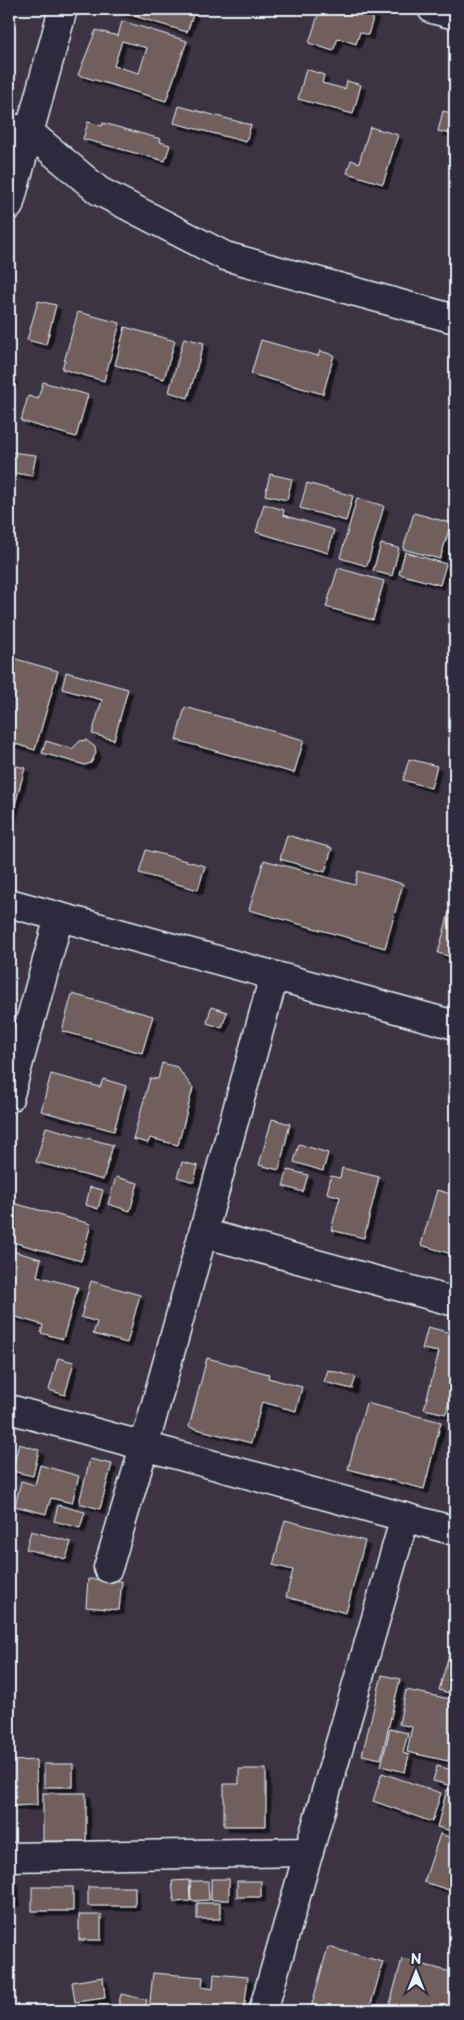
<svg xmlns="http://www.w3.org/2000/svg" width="464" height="2020" viewBox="0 0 464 2020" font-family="'Playpen Sans',sans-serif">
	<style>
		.building { fill: #705e5d; stroke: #e8f1f8; fill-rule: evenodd; filter: url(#shadow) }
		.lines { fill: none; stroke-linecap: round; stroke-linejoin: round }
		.minor-casing { stroke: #e8f1f8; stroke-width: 31 }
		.secondary-casing { stroke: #e8f1f8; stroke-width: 31 }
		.minor { stroke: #2f2a3d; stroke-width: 28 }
		.secondary { stroke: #2f2a3d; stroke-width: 28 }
	</style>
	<defs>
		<filter id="shadow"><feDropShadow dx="4.5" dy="4.5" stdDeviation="0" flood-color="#0009"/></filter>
	</defs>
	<rect width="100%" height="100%" fill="#3c3443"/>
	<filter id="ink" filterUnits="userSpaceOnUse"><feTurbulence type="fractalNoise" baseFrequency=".02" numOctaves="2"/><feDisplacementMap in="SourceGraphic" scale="10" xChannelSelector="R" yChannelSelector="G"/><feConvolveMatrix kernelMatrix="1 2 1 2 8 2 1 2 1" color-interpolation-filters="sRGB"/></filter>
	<g filter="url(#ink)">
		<g class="building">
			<polygon points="111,9 195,9 187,32"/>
			<polygon points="320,9 356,9 374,15 368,35 360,32 356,44 338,38 333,51 309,43"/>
			<path d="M122,21L187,41L166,101L78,75L96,30L118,36ZM122,41L147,48L139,73L114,66Z"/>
			<polygon points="306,69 324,75 322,83 345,89 347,81 361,85 353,114 298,99"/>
			<polygon points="179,106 251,125 246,142 174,123"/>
			<polygon points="443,111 455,114 455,135 438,131"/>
			<polygon points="88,122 102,126 103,123 161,139 160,142 170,145 165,161 83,139"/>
			<polygon points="370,127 398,135 383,184 347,173 351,160 359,163"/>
			<polygon points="38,301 56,305 46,345 27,340"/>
			<polygon points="78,312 120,323 104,381 62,369"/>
			<polygon points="125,327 175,341 164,379 115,365"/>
			<polygon points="184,338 204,343 188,398 169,392"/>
			<polygon points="261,340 318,356 320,351 334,355 323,394 251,374"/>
			<polygon points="9,377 13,378 9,391"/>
			<polygon points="43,382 88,395 76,437 21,421 28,396 38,399"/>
			<polygon points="10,452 36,455 32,476 9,472"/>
			<polygon points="270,474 292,479 287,500 265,495"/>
			<polygon points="307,483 353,496 346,521 300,508"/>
			<polygon points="357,498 384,506 367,566 340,558"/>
			<polygon points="264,504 284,510 283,515 334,530 328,553 256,532"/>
			<polygon points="414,513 451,523 440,559 403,549"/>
			<polygon points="381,544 399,548 392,576 373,571"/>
			<polygon points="405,552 446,564 440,585 399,574"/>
			<polygon points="338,568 384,581 373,620 326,607"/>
			<polygon points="9,657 58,671 35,750 9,742"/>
			<polygon points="66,672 128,689 114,740 92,734 102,700 62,689"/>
			<polygon points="185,707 304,740 294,773 176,740"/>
			<polygon points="86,740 95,747 96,753 91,763 85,765 42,753 46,741 72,749 80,741"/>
			<polygon points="409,759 437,766 431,788 403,780"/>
			<polygon points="9,764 25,768 9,827"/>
			<polygon points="287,835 332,848 325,872 280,859"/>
			<polygon points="146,850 205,866 198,890 139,873"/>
			<polygon points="264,860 355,885 358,871 403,884 385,948 249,910"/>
			<polygon points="449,913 455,915 455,958 438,953"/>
			<polygon points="72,994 153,1016 142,1053 62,1031"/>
			<polygon points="211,1007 227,1012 222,1028 207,1023"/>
			<polygon points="162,1063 177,1067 193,1088 178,1145 150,1138 148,1143 133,1139 150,1078 158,1079"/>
			<polygon points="51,1074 100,1087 103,1079 126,1086 114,1131 41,1111"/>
			<polygon points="272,1119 290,1124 279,1170 259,1165"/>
			<polygon points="46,1127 113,1145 103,1180 36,1162"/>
			<polygon points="299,1144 328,1153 323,1171 294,1162"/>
			<polygon points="182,1162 198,1166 194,1182 177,1177"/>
			<polygon points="342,1168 379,1177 364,1238 331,1230 340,1197 327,1193 331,1176 340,1178"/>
			<polygon points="288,1170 308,1175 303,1192 283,1186"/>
			<polygon points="116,1177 138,1183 130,1211 108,1204"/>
			<polygon points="90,1187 103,1190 98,1209 86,1205"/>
			<polygon points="437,1190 455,1195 455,1255 421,1245"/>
			<polygon points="9,1202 91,1224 81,1261 9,1241"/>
			<polygon points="9,1250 41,1259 37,1276 78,1287 63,1339 41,1333 43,1325 9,1315"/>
			<polygon points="91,1281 140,1295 127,1343 93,1334 97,1322 81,1317"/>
			<polygon points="428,1327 455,1334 455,1375 446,1414 424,1409 439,1352 422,1349"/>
			<polygon points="58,1358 74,1362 65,1395 49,1390"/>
			<polygon points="207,1358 269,1374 268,1378 302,1387 296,1411 262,1402 251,1443 189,1427"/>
			<polygon points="328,1370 356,1377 352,1389 324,1382"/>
			<polygon points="366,1403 441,1422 424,1489 348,1469"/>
			<polygon points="19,1444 39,1450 33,1476 12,1471"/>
			<polygon points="90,1459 112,1464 100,1509 79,1503"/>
			<polygon points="40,1465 79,1476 72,1503 51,1498 46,1514 15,1506 21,1481 35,1485"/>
			<polygon points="58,1505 85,1512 80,1528 54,1521"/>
			<polygon points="285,1520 365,1541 346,1613 286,1597 293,1570 273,1565"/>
			<polygon points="31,1531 71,1542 66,1559 26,1549"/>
			<polygon points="88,1579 122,1581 119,1610 86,1607"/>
			<polygon points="455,1634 455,1695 439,1690"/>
			<polygon points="382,1675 400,1679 381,1759 362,1755"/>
			<polygon points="406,1690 455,1700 455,1726 448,1761 407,1752 412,1727 399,1724"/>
			<polygon points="390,1729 408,1733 403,1753 409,1755 405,1772 381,1766"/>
			<polygon points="36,1760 37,1805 9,1806 9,1761"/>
			<rect x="44" y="1764" width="29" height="23"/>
			<polygon points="437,1766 455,1771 452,1786 433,1781"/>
			<polygon points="239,1769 266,1769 266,1826 224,1826 224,1784 239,1784"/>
			<polygon points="382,1773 441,1793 432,1822 373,1801"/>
			<polygon points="447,1789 455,1792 455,1832 437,1827"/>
			<rect x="43" y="1793" width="43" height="48"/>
			<polygon points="440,1834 455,1839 455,1892 424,1882"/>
			<rect x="211" y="1879" width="18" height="21"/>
			<polygon points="14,1880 15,1902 9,1903 9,1881"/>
			<polygon points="189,1880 190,1901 174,1902 172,1881"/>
			<polygon points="190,1881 208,1881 209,1900 191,1901"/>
			<rect x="237" y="1881" width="24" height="16"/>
			<rect x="32" y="1887" width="41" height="24"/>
			<rect x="88" y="1887" width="47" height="19"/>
			<rect x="197" y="1903" width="23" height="16"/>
			<rect x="79" y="1915" width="22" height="25"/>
			<polygon points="328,1947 383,1962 369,2011 310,2011"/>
			<polygon points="402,1959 455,1973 455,2011 388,2011"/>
			<polygon points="153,1973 203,1977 202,1987 213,1989 214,1974 248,1977 244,2011 149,2011"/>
			<polygon points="103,1977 105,1998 75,2002 72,1982"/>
			<polygon points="121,1994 147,2000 144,2011 117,2011"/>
		</g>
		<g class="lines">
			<defs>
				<g id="minor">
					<polyline points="432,9 455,15"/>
					<polyline points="9,127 29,132 99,191 225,256 455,319"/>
					<polyline points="9,206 63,9"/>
					<polyline points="9,1098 59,917"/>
					<polyline points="203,1233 455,1302"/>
					<polyline points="9,1409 455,1531"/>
					<polyline points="108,1568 144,1447 274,976"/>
					<polyline points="9,1857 309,1852"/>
					<polyline points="263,2011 405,1517"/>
				</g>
				<polyline id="secondary" points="9,903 455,1025"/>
			</defs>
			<use href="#minor" class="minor-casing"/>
			<use href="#secondary" class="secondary-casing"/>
			<use href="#minor" class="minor"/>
			<use href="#secondary" class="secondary"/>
		</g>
	</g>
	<rect width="464" height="2020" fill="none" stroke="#2f2a3d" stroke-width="30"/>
	<rect x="15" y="15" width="434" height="1990" fill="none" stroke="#e8f1f8" stroke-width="2" filter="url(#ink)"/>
	<g transform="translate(416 1972)" stroke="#2f2a3d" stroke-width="4" paint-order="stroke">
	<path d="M0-4L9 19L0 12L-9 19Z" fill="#e8f1f8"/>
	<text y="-8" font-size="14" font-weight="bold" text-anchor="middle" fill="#e8f1f8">N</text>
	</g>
</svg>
